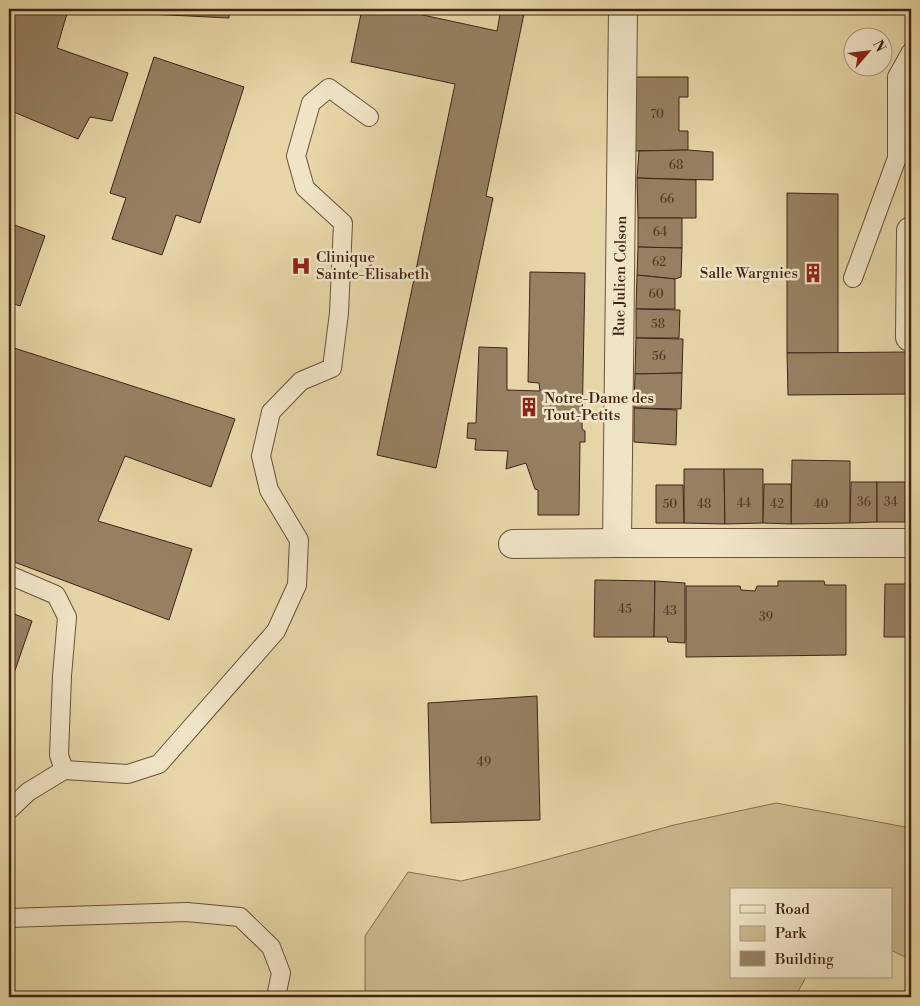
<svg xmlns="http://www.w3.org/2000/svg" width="920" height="1006" viewBox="0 0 920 1006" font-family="'Libre Bodoni',serif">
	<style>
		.green { fill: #cab88e; stroke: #856e52 }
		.building { fill: #968061; stroke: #402315 }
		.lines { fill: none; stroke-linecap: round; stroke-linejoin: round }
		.lane-casing { stroke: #6a503a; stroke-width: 20 }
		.street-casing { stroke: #6a503a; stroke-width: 30 }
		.lane { stroke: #efe4c6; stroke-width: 18 }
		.street { stroke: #efe4c6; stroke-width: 28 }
		.labels { text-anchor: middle; stroke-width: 5; stroke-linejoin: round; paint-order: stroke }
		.number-label { font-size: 12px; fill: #563a28 }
		.poi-label { font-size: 15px; fill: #402315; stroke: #efe4c6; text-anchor: start }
		.street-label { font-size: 15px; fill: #402315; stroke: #efe4c6 }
	</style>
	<rect width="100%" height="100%" fill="#e6d6a7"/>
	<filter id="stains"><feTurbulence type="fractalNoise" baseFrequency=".004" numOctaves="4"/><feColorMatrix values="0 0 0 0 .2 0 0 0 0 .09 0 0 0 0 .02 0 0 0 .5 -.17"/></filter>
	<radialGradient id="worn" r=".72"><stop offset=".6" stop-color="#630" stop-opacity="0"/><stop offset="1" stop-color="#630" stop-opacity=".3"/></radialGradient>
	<polygon class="green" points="776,803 911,828 911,960 891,950 891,890 731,890 731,977 806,977 795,997 391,997 365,991 365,936 408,872 461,881 516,868 674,825"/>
	<g class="building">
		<polygon points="9,9 229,9 229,18 68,10 57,48 128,73 112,121 90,117 78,139 9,110"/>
		<polygon points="362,9 395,9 497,31 501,9 525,9 486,196 493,198 436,468 377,455 455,84 351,62"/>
		<polygon points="154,57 244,87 200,223 176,215 162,255 112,239 126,198 110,193"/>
		<polygon points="636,77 688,77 688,97 679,97 679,131 688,131 688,150 635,151"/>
		<polygon points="688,150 713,152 713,180 637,178 639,151"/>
		<polygon points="637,178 696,180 696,218 638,218"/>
		<polygon points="787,193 838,194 838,353 787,353"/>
		<polygon points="638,218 682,218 682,248 638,247"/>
		<polygon points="9,223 45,236 20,306 9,302"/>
		<polygon points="638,247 682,248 681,277 675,279 637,275"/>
		<polygon points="530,272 585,273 582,429 585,431 585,442 580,442 579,515 538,515 538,490 535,489 526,463 506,469 508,451 475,450 476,439 467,438 468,423 476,423 479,347 507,348 507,390 540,391 539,383 528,382"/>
		<polygon points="637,275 675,279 675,309 636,309"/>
		<polygon points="636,309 680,310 679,338 636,338"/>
		<polygon points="636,338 683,339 682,373 635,374"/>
		<polygon points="11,347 235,419 211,487 125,456 98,521 192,549 169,620 9,560 9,354"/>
		<polygon points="909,352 909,394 788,395 787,353"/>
		<polygon points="682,373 681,409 634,408 635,374"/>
		<polygon points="634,408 677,410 676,445 634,442"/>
		<polygon points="792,460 850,461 850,523 791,524"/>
		<polygon points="684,469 724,469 725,524 684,523"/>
		<polygon points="724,469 763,469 763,523 725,524"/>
		<polygon points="851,482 877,482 877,522 850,523"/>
		<rect x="877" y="482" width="28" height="40"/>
		<polygon points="764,484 791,484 791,524 763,523"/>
		<polygon points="656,485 683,485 684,523 656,523"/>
		<polygon points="595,580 655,581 654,637 594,637"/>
		<polygon points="655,581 685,583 685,643 668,642 667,637 654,637"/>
		<polygon points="778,581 824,581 825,585 846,585 846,655 686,657 686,586 740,586 741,590 755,591 757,586 778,586"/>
		<polygon points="885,584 911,584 911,637 884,637"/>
		<polygon points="9,612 32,621 11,682 9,681"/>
		<polygon points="537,696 540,820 431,823 428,703"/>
	</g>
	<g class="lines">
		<defs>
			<g id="lane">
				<polyline points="853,278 897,158 897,77 911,52"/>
				<polyline points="9,575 56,595 67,617 62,676 59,755 64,770 128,774 159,764 276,631 297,585 299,540 269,490 261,456 271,412 301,381 332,368 339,313 343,223 305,188 296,156 311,103 329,88 369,117"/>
				<polyline points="9,810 28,792 64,770"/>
				<polyline points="9,918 187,912 240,917 271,947 281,973 276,997"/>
			</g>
			<g id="street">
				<polyline points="623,9 617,543 911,543"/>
				<polyline points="910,337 911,231"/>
				<polyline points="513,544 617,543"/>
			</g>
		</defs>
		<use href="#lane" class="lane-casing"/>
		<use href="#street" class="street-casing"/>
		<use href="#lane" class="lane"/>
		<use href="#street" class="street"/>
	</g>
	<defs>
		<symbol id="hospital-bare" viewBox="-9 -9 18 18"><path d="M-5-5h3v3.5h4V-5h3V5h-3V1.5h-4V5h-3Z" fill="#8f2418" stroke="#efe4c6" stroke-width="2.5" paint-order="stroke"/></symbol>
		<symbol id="building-bare" viewBox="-9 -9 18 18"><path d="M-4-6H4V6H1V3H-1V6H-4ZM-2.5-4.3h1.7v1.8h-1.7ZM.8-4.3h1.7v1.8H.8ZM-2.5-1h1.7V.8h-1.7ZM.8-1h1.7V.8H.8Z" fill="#8f2418" stroke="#efe4c6" stroke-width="2.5" paint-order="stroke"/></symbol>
	</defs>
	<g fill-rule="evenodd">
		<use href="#hospital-bare" x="287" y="252" width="28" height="28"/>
		<use href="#building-bare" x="799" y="259" width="28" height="28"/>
		<use href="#building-bare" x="515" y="393" width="28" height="28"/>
	</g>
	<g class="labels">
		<g class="number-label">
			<text x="657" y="118">70</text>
			<text x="676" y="169">68</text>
			<text x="667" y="203">66</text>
			<text x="660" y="236">64</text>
			<text x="659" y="266">62</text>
			<text x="656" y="298">60</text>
			<text x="658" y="328">58</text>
			<text x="659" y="360">56</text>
			<text x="864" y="506">36</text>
			<text x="891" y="506">34</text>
			<text x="744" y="507">44</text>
			<text x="670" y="508">50</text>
			<text x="704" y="508">48</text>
			<text x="777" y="508">42</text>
			<text x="821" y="508">40</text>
			<text x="625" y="613">45</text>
			<text x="670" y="615">43</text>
			<text x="766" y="621">39</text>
			<text x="484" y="766">49</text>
		</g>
		<g class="poi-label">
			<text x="316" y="262">Clinique<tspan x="316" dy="17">Sainte-Élisabeth</tspan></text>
			<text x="798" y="278" text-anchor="end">Salle Wargnies</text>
			<text x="544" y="403">Notre-Dame des<tspan x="544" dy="17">Tout-Petits</tspan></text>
		</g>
		<g class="street-label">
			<text transform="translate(620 276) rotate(-89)" y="5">Rue Julien Colson</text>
		</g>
	</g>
	<rect width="920" height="1006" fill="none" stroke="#e6d6a7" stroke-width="30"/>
	<rect x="10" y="10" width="900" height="986" fill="none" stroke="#402315" stroke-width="2.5"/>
	<rect x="15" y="15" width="890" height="976" fill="none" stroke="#402315"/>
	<rect x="730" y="888" width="162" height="90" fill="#efe4c6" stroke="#a9977f"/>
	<rect x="740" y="905" width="25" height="8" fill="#efe4c6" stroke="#a9977f"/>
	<text x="775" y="914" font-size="15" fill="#402315">Road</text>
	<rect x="740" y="926" width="25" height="15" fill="#cab88e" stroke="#a9977f"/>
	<text x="775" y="938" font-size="15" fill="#402315">Park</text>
	<rect x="740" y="951" width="25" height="15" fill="#968061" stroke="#a9977f"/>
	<text x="775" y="964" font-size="15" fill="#402315">Building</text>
	<g transform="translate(868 52) rotate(62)"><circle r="24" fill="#efe4c6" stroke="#a9977f"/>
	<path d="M0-4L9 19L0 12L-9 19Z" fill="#8f2418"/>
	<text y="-8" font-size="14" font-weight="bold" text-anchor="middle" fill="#402315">N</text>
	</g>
	<rect width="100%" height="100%" filter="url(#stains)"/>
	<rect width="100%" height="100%" fill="url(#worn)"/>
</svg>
